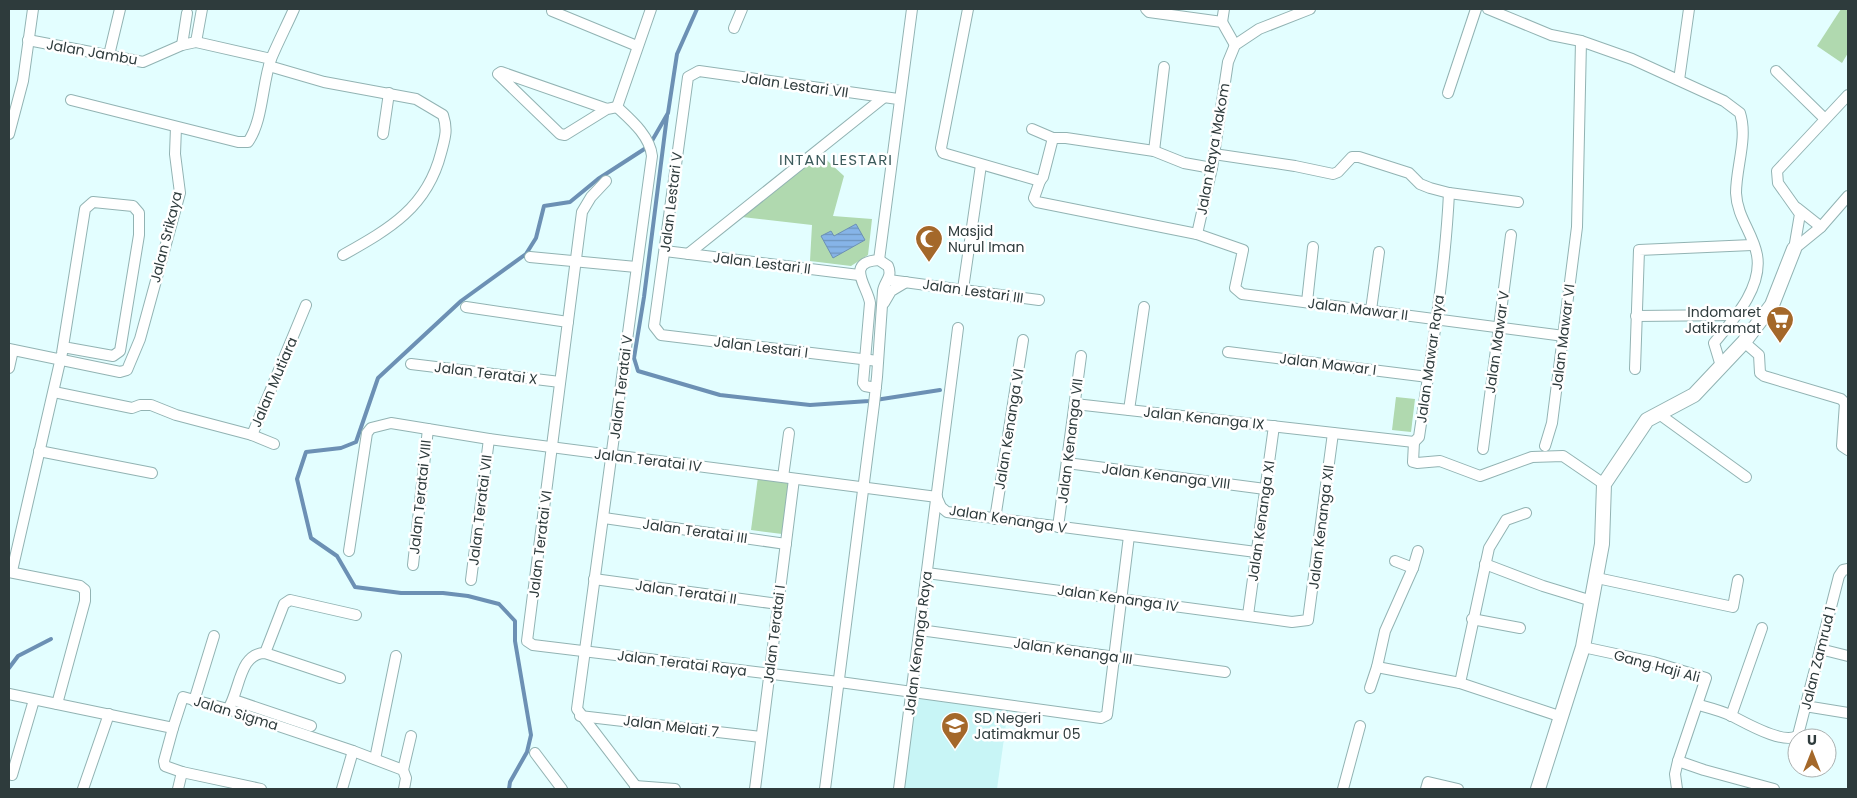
<svg xmlns="http://www.w3.org/2000/svg" width="1857" height="798" viewBox="0 0 1857 798" font-family="Poppins,sans-serif">
	<style>
		.built { fill: #c8f5f6 }
		.grass { fill: #b0d9af }
		.water { fill: url(#water-rules); stroke: #6c90b4 }
		.lines { fill: none; stroke-linecap: round; stroke-linejoin: round }
		.stream { stroke: #6c90b4; stroke-width: 4 }
		.minor-casing { stroke: #92b3b3; stroke-width: 12 }
		.tertiary-casing { stroke: #92b3b3; stroke-width: 16 }
		.minor { stroke: #fff; stroke-width: 10 }
		.tertiary { stroke: #fff; stroke-width: 14 }
		.labels { text-anchor: middle; stroke-width: 5; stroke-linejoin: round; paint-order: stroke }
		.street-label { font-size: 14px; fill: #2e3b3c; stroke: #fff }
		.poi-label { font-size: 14px; fill: #2e3b3c; stroke: #fff; text-anchor: start }
		.neighbourhood-label { font-size: 15px; letter-spacing: 1px; fill: #3d5b5c; stroke: #fff }
	</style>
	<defs>
		<pattern id="water-rules" width="6" height="5" patternUnits="userSpaceOnUse" patternTransform="scale(1.25)"><rect width="6" height="5" fill="#86b4e8"/><path d="M0 2.5h6" fill="none" stroke="#6e94bd"/></pattern>
	</defs>
	<rect width="100%" height="100%" fill="#e3feff"/>
	<polygon class="built" points="915,698 1008,710 997,789 903,789"/>
	<g class="grass">
		<polygon points="1841,9 1848,9 1848,53 1842,63 1817,46"/>
		<polygon points="819,153 844,176 833,216 872,219 868,255 851,266 810,261 812,225 742,217"/>
		<polygon points="1396,397 1415,399 1411,432 1392,430"/>
		<polygon points="758,477 789,481 782,534 751,530"/>
	</g>
	<polygon class="water" points="856,224 865,240 833,258 821,236 831,231 834,236"/>
	<g class="lines">
		<g class="stream">
			<polyline points="667,116 644,297 634,358 638,371 720,395 810,405 869,401 940,390"/>
			<polyline points="9,668 18,656 51,639"/>
			<polyline points="509,789 510,782 527,752 531,735 515,641 515,621 499,604 468,596 443,593 401,593 355,587 337,556 311,538 297,479 306,452 341,448 356,442 378,378 461,301 526,254 536,238 544,206 570,202 598,179 649,146 668,113 677,54 697,9"/>
		</g>
		<defs>
			<g id="minor">
				<polyline points="968,9 941,148 943,153 1040,181 1043,177 1053,138 1066,138 1154,151 1184,163 1212,168"/>
				<polyline points="1146,9 1149,12 1222,22 1235,45"/>
				<path d="M1488,9L1551,35L1581,41L1632,59L1724,101L1740,113C1748,138 1736,167 1736,193C1737,217 1753,233 1757,255C1763,288 1733,320 1714,343L1721,366"/>
				<polyline points="552,11 637,46"/>
				<polyline points="1222,22 1224,9"/>
				<polyline points="734,28 742,9"/>
				<polyline points="28,40 143,62 182,45 196,42 271,59"/>
				<polyline points="196,42 202,9"/>
				<polyline points="182,45 187,13"/>
				<polyline points="109,55 120,9"/>
				<path d="M269,66L324,82L416,99L443,115C448,130 445,138 441,153C427,208 389,229 343,255"/>
				<polyline points="1776,71 1824,118"/>
				<polyline points="1679,80 1689,9"/>
				<polyline points="1448,93 1476,9"/>
				<path d="M71,100L238,142H248C263,121 262,84 271,59C278,42 287,25 294,9"/>
				<path d="M617,107C631,120 650,136 652,156L577,709L638,789"/>
				<polyline points="617,107 651,9"/>
				<polyline points="607,109 501,72 498,74 560,134 565,135 607,109 617,107"/>
				<polyline points="1032,129 1053,138"/>
				<polyline points="9,134 23,81 33,9"/>
				<polyline points="383,134 389,93"/>
				<polyline points="1154,151 1164,67"/>
				<polyline points="1214,154 1295,166 1333,174 1338,172 1352,157 1359,157 1409,173 1420,184 1430,188 1449,193 1518,202"/>
				<polyline points="606,181 591,197 582,212 527,641 533,645 847,683 1101,718 1107,715 1129,536"/>
				<polyline points="1040,181 1034,198 1037,202 1197,234 1243,250 1235,288 1242,294 1564,336"/>
				<polyline points="1797,208 1821,227"/>
				<polyline points="1197,234 1212,168 1228,62 1235,45 1259,29 1310,9"/>
				<polyline points="1794,249 1800,214 1778,183 1777,171 1848,95"/>
				<polyline points="1794,249 1821,227 1848,196"/>
				<polyline points="665,251 859,275"/>
				<polyline points="688,254 883,98"/>
				<polyline points="530,257 636,267"/>
				<polyline points="879,260 912,9"/>
				<polyline points="889,280 1039,300"/>
				<polyline points="963,289 981,165"/>
				<polyline points="1307,302 1313,247"/>
				<polyline points="884,303 891,291 906,282"/>
				<polyline points="466,307 568,322"/>
				<polyline points="1371,310 1379,252"/>
				<polyline points="1636,316 1736,315"/>
				<polyline points="1744,342 1759,355 1760,373 1764,376 1841,399 1845,403 1842,446 1848,450"/>
				<polyline points="9,349 120,372 127,370 140,339 180,193 175,154 176,127"/>
				<polyline points="1228,352 1428,377"/>
				<polyline points="878,361 661,335 654,326 688,77 699,71 898,99"/>
				<polyline points="411,364 560,382"/>
				<polyline points="9,368 13,350"/>
				<polyline points="1635,369 1639,250 1752,245"/>
				<polyline points="54,392 132,408 140,405 151,405 176,415 252,435 306,305"/>
				<polyline points="1075,404 1414,442"/>
				<polyline points="1129,410 1144,307"/>
				<polyline points="1659,414 1746,477"/>
				<polyline points="252,435 274,444"/>
				<path d="M1414,442L1419,437C1431,356 1445,275 1449,193"/>
				<polyline points="1414,442 1413,462 1417,463 1440,461 1480,476 1532,457 1563,456 1604,484"/>
				<polyline points="1545,446 1552,423 1577,227 1581,41"/>
				<polyline points="1483,449 1511,235"/>
				<polyline points="39,451 152,473"/>
				<polyline points="1067,463 1265,489"/>
				<polyline points="783,477 789,433"/>
				<polyline points="937,498 941,507 947,512 1256,552"/>
				<polyline points="604,518 786,544"/>
				<polyline points="995,519 1023,340"/>
				<polyline points="1058,527 1081,356"/>
				<polyline points="349,551 367,433 371,428 391,423 489,439 937,497"/>
				<polyline points="1418,551 1413,568 1385,631 1377,667 1460,683 1562,717"/>
				<polyline points="1395,561 1413,568"/>
				<polyline points="1485,564 1543,586 1592,601"/>
				<polyline points="413,565 428,429"/>
				<polyline points="12,571 62,353 85,209 93,202 133,206 139,213 139,235 120,351 113,356 63,347"/>
				<polyline points="9,572 80,586 85,590 85,601 57,704"/>
				<polyline points="927,573 1292,622 1308,620 1333,433"/>
				<polyline points="1597,578 1733,607 1738,580"/>
				<polyline points="594,579 778,604"/>
				<polyline points="471,580 489,439"/>
				<polyline points="1248,615 1274,426"/>
				<polyline points="1472,619 1520,628"/>
				<polyline points="920,630 1225,672"/>
				<polyline points="1583,647 1653,662 1706,678 1678,761 1704,770 1774,789"/>
				<polyline points="1820,649 1848,656"/>
				<polyline points="265,653 284,604 290,600 356,615"/>
				<polyline points="1460,683 1489,548 1506,520 1526,513"/>
				<polyline points="1370,688 1377,667"/>
				<polyline points="9,694 173,728 183,697 231,710 353,751 403,770 406,778 404,789"/>
				<polyline points="234,700 311,726"/>
				<polyline points="194,701 214,636"/>
				<path d="M1699,705C1710,708 1722,711 1732,716C1746,723 1785,746 1798,735L1839,576L1843,570L1848,569"/>
				<polyline points="1805,706 1848,713"/>
				<path d="M231,710L228,709C240,691 239,653 265,653L340,678"/>
				<polyline points="580,716 761,737"/>
				<polyline points="1731,716 1762,628"/>
				<polyline points="173,728 164,761 165,766 182,772"/>
				<polyline points="535,753 562,789"/>
				<polyline points="375,759 396,656"/>
				<polyline points="403,770 411,736"/>
				<polyline points="12,775 34,700"/>
				<polyline points="635,786 675,789"/>
				<polyline points="83,789 109,714"/>
				<polyline points="178,789 182,772 261,789"/>
				<polyline points="342,789 353,751"/>
				<polyline points="755,789 794,479"/>
				<path d="M825,789L874,404C875,395 876,386 877,377C879,349 881,320 883,291C884,282 893,277 888,266L879,260C844,262 868,287 870,303L863,383L865,386L876,388"/>
				<polyline points="899,789 958,328"/>
				<polyline points="1343,789 1360,726"/>
				<polyline points="1426,789 1428,782 1458,789"/>
				<polyline points="1677,789 1675,774 1678,761"/>
			</g>
			<polyline id="tertiary" points="1538,789 1583,647 1602,544 1604,484 1647,420 1694,395 1744,342 1772,305 1794,249"/>
		</defs>
		<use href="#minor" class="minor-casing"/>
		<use href="#tertiary" class="tertiary-casing"/>
		<use href="#minor" class="minor"/>
		<use href="#tertiary" class="tertiary"/>
	</g>
	<defs>
		<symbol id="mosque-pin" viewBox="-11 -11 22 30"><path d="M0 17L-7.5 6A9.5 9.5 0 1 1 7.5 6Z" fill="#a4682a" stroke="#fff"/><path d="M3.5-4.9A6 6 0 1 0 3.5 4.9A5 5 0 1 1 3.5-4.9Z" fill="#fff"/></symbol>
		<symbol id="supermarket-pin" viewBox="-11 -11 22 30"><path d="M0 17L-7.5 6A9.5 9.5 0 1 1 7.5 6Z" fill="#a4682a" stroke="#fff"/><path d="M-6-5.5h2.5l.6 2H6L4.5 2H-2.5L-4.4-4H-6ZM-1.5 3.2a1.3 1.3 0 1 0 .1 0ZM3 3.2a1.3 1.3 0 1 0 .1 0Z" fill="#fff"/></symbol>
		<symbol id="school-pin" viewBox="-11 -11 22 30"><path d="M0 17L-7.5 6A9.5 9.5 0 1 1 7.5 6Z" fill="#a4682a" stroke="#fff"/><path d="M0-5L7-2L0 1L-7-2ZM-4 1L0 2.5L4 1V4Q0 6-4 4Z" fill="#fff"/></symbol>
	</defs>
	<g fill-rule="evenodd">
		<use href="#mosque-pin" x="913" y="223" width="32" height="43"/>
		<use href="#supermarket-pin" x="1764" y="304" width="32" height="43"/>
		<use href="#school-pin" x="939" y="710" width="32" height="43"/>
	</g>
	<g class="labels">
		<g class="street-label">
			<text transform="translate(92 52) rotate(10)" y="5">Jalan Jambu</text>
			<text transform="translate(795 85) rotate(8)" y="5">Jalan Lestari VII</text>
			<text transform="translate(1213 149) rotate(-80)" y="5">Jalan Raya Makom</text>
			<text transform="translate(671 202) rotate(-83)" y="5">Jalan Lestari V</text>
			<text transform="translate(166 237) rotate(-76)" y="5">Jalan Srikaya</text>
			<text transform="translate(762 263) rotate(7)" y="5">Jalan Lestari II</text>
			<text transform="translate(973 291) rotate(8)" y="5">Jalan Lestari III</text>
			<text transform="translate(1358 309) rotate(7)" y="5">Jalan Mawar II</text>
			<text transform="translate(1563 337) rotate(-83)" y="5">Jalan Mawar VI</text>
			<text transform="translate(1497 342) rotate(-82)" y="5">Jalan Mawar V</text>
			<text transform="translate(761 347) rotate(7)" y="5">Jalan Lestari I</text>
			<text transform="translate(1430 359) rotate(-82)" y="5">Jalan Mawar Raya</text>
			<text transform="translate(1328 364) rotate(7)" y="5">Jalan Mawar I</text>
			<text transform="translate(486 373) rotate(7)" y="5">Jalan Teratai X</text>
			<text transform="translate(274 382) rotate(-67)" y="5">Jalan Mutiara</text>
			<text transform="translate(621 387) rotate(-83)" y="5">Jalan Teratai V</text>
			<text transform="translate(1204 418) rotate(6)" y="5">Jalan Kenanga IX</text>
			<text transform="translate(1009 429) rotate(-81)" y="5">Jalan Kenanga VI</text>
			<text transform="translate(1070 441) rotate(-83)" y="5">Jalan Kenanga VII</text>
			<text transform="translate(648 460) rotate(7)" y="5">Jalan Teratai IV</text>
			<text transform="translate(1166 476) rotate(7)" y="5">Jalan Kenanga VIII</text>
			<text transform="translate(420 497) rotate(-84)" y="5">Jalan Teratai VIII</text>
			<text transform="translate(480 510) rotate(-83)" y="5">Jalan Teratai VII</text>
			<text transform="translate(1008 519) rotate(9)" y="5">Jalan Kenanga V</text>
			<text transform="translate(1261 521) rotate(-82)" y="5">Jalan Kenanga XI</text>
			<text transform="translate(1321 527) rotate(-83)" y="5">Jalan Kenanga XII</text>
			<text transform="translate(695 531) rotate(8)" y="5">Jalan Teratai III</text>
			<text transform="translate(540 544) rotate(-83)" y="5">Jalan Teratai VI</text>
			<text transform="translate(686 592) rotate(8)" y="5">Jalan Teratai II</text>
			<text transform="translate(1118 598) rotate(8)" y="5">Jalan Kenanga IV</text>
			<text transform="translate(774 634) rotate(-83)" y="5">Jalan Teratai I</text>
			<text transform="translate(918 643) rotate(-83)" y="5">Jalan Kenanga Raya</text>
			<text transform="translate(1073 651) rotate(8)" y="5">Jalan Kenanga III</text>
			<text transform="translate(1818 658) rotate(-76)" y="5">Jalan Zamrud 1</text>
			<text transform="translate(682 663) rotate(7)" y="5">Jalan Teratai Raya</text>
			<text transform="translate(1657 666) rotate(15)" y="5">Gang Haji Ali</text>
			<text transform="translate(236 713) rotate(17)" y="5">Jalan Sigma</text>
			<text transform="translate(671 726) rotate(7)" y="5">Jalan Melati 7</text>
		</g>
		<g class="poi-label">
			<text x="948" y="236">Masjid<tspan x="948" dy="16">Nurul Iman</tspan></text>
			<text x="1761" y="317" text-anchor="end">Indomaret<tspan x="1761" dy="16">Jatikramat</tspan></text>
			<text x="974" y="723">SD Negeri<tspan x="974" dy="16">Jatimakmur 05</tspan></text>
		</g>
		<g class="neighbourhood-label">
			<text x="836" y="165">INTAN LESTARI</text>
		</g>
	</g>
	<rect width="1857" height="798" fill="none" stroke="#2e3b3c" stroke-width="20"/>
	<g transform="translate(1812 753)"><circle r="24" fill="#ffffff" stroke="#abb1b1"/>
	<path d="M0-4L9 19L0 12L-9 19Z" fill="#a4682a"/>
	<text y="-8" font-size="14" font-weight="bold" text-anchor="middle" fill="#2e3b3c">U</text>
	</g>
</svg>
